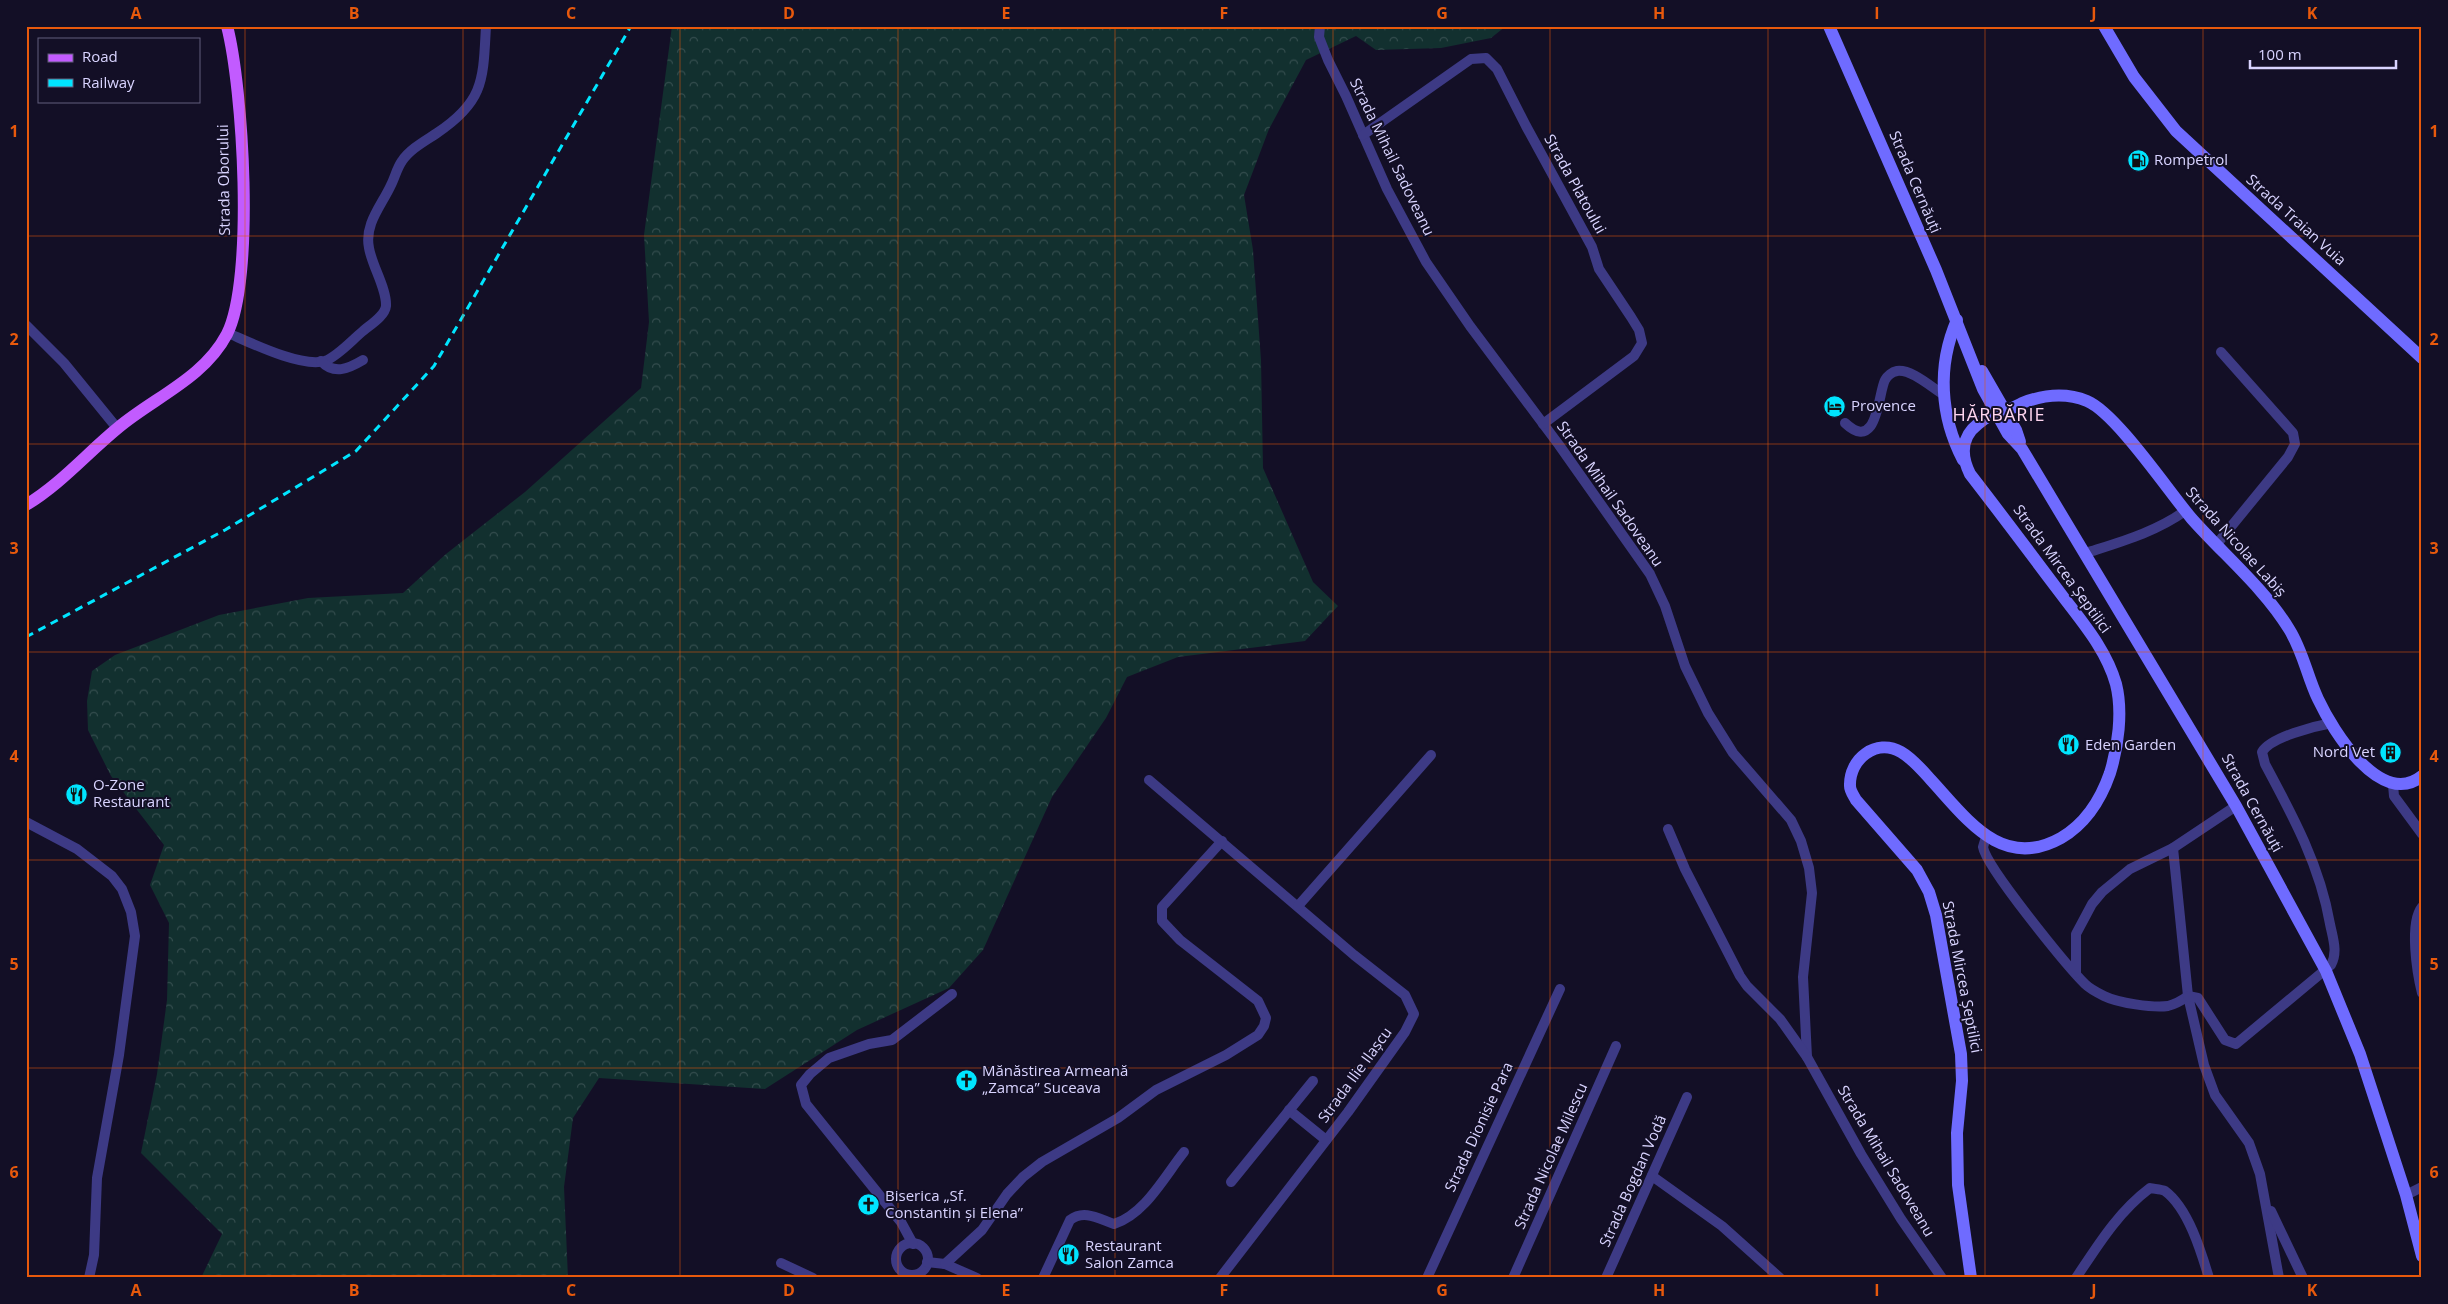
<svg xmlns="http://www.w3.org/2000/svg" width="2448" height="1304" viewBox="0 0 2448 1304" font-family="'Open Sans',sans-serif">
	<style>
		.forest { fill: url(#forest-crowns) }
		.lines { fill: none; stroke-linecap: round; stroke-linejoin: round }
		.street { stroke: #3d3a85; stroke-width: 10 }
		.secondary { stroke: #6f6bff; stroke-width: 12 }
		.primary { stroke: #c25bff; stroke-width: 12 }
		.rail { stroke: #00e5ff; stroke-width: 3; stroke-dasharray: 8 6; stroke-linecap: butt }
		.grid { fill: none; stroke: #e8590c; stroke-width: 1; stroke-opacity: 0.55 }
		.labels { text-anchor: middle; stroke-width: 4; stroke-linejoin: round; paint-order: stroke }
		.street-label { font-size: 15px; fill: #d9d4ff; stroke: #130f26 }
		.poi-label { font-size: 15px; fill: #d9d4ff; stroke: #130f26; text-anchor: start }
		.quarter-label { font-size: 18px; letter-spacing: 1px; fill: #ffd6f0; stroke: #130f26 }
		.neatline { fill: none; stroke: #e8590c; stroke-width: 2 }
		.grid-label { font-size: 16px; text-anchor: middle; font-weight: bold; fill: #e8590c }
	</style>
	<defs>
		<pattern id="forest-crowns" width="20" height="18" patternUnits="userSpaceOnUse" patternTransform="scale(1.25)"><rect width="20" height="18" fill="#12302f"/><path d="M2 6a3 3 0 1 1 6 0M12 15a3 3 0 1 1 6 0" fill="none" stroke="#344d4e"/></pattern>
	</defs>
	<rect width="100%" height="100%" fill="#130f26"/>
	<polygon class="forest" points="672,26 1506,26 1491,38 1441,48 1376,50 1356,36 1306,60 1269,129 1244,195 1253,250 1261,360 1263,468 1313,582 1338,606 1305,641 1178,657 1127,677 1106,718 1052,797 983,950 949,988 857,1030 765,1089 599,1078 573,1118 564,1187 568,1278 201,1278 222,1234 141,1153 157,1074 167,1000 169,923 150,885 164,845 111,776 88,730 87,701 92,671 115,655 219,615 308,598 403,593 446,554 525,492 641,388 649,322 644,235"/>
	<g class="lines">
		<g class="street">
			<polyline points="1320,26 1319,37 1328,60 1346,96 1387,189 1426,262 1470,326 1559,445 1650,574 1665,606 1685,666 1708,713 1733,753 1791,820 1801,841 1809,868 1812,893 1803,977 1807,1057"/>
			<polyline points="1363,135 1471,59 1486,58 1497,69 1526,126 1592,247 1599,269 1631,317 1639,330 1642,343 1634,356 1543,424"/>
			<polyline points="26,325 64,363 117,428"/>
			<path d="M228,333C249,342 301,368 325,361C338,356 352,340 363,331C370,325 385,316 386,306C387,289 372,266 369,248C364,224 382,205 391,185C395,177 397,168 402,161C410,149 425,141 437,133C485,101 483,79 486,26"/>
			<path d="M321,361C334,375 348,369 363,360"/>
			<path d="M1845,423C1878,454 1878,393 1885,380C1887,376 1892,372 1897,371C1912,369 1932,388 1944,395"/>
			<polyline points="2216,545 2288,457 2295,444 2293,433 2221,352"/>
			<path d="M2086,553C2120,542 2156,532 2185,511"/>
			<polyline points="1149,780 1354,955 1405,995 1414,1014 1405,1032 1348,1112 1220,1278"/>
			<polyline points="2393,785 2394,796 2422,834"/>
			<polyline points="26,822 77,849 112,876 122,889 131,912 135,936 119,1055 97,1178 94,1255 89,1278"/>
			<polyline points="1668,829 1685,869 1740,976 1747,986 1780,1019 1807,1057 1861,1154 1901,1219 1942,1278"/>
			<path d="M1986,837L1983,847C1986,867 2067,966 2085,984C2090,989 2098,993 2104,996C2118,1003 2153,1008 2168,1006C2176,1004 2181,1001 2188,996"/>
			<polyline points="2173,848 2188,996 2204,1065 2215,1095 2249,1143 2260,1174 2279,1278"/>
			<polyline points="1298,906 1431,755"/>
			<path d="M2422,907C2409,923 2417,973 2422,993"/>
			<polyline points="2076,973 2076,934 2092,904 2102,892 2130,869 2173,848 2236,806"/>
			<path d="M2188,996L2198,998L2225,1040L2236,1044L2331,965C2338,952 2333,939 2330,924C2320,866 2293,816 2265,764L2262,752C2271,737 2315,726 2332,723"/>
			<polyline points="1289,1110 1326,1140"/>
			<polyline points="1652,1176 1722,1226 1780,1278"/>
			<polyline points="1231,1182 1313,1081"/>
			<polyline points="2406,1195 2422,1187"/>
			<polyline points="2271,1211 2303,1278"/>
			<circle cx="912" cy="1259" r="16"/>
			<polyline points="913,1244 901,1222 806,1104 801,1085 810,1074 829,1058 869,1044 892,1040 952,994"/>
			<polyline points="927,1262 945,1264 977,1278"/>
			<polyline points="781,1263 813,1278"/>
			<polyline points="945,1264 982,1230 1007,1194 1023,1177 1042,1162 1118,1118 1156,1090 1226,1055 1258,1035 1264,1026 1266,1018 1258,1001 1180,940 1162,921 1162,907 1222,841"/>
			<path d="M1043,1278L1070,1220C1084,1209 1099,1219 1114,1224C1145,1214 1164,1177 1184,1152"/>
			<polyline points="1427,1278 1560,989"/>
			<polyline points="1513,1278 1616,1046"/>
			<polyline points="1606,1278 1687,1097"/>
			<path d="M2076,1278C2098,1245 2118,1212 2150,1188C2154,1189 2161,1189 2165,1191C2188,1208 2201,1251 2209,1278"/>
		</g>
		<g class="secondary">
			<polyline points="1829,26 1936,270 1983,389 2008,434 2022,449 2236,806 2326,971 2360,1054 2406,1195 2422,1256"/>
			<polyline points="2104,26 2134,77 2176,131 2422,358"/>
			<path d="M1957,320C1937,366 1940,416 1963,460"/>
			<polyline points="1982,371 2016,430 2020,442"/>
			<path d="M1971,1278L1958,1185L1957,1133L1962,1081L1961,1054L1936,915L1929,892L1917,870L1856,800C1854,796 1850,791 1850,786C1849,759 1876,738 1901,752C1913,759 1922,770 1931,780C1967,819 2002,871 2061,838C2085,824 2101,799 2110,773C2118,747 2123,712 2116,684C2106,649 2082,622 2061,594C2031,554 2001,514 1970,474C1961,456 1961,437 1978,424C1987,416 1994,414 2005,411C2010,410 2016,406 2022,403C2043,395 2065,392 2087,401C2116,413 2169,492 2192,519C2224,555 2264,588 2289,629C2303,651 2307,676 2318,699C2333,731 2381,809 2422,776"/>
		</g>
		<path class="primary" d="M26,505C62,483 87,453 119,427C155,397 204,378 227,334C255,278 243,88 227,26"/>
		<polyline class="rail" points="26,637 225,530 356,451 434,366 631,26"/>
	</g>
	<path class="grid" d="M245,26V1278M463,26V1278M680,26V1278M898,26V1278M1115,26V1278M1333,26V1278M1550,26V1278M1768,26V1278M1985,26V1278M2203,26V1278M26,236H2422M26,444H2422M26,652H2422M26,860H2422M26,1068H2422"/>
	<defs>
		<symbol id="fuel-disc" viewBox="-11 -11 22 22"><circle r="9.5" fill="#00e5ff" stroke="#130f26"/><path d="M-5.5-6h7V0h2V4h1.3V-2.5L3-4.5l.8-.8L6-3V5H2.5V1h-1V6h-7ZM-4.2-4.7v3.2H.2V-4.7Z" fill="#111"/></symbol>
		<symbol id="hotel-disc" viewBox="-11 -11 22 22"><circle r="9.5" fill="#00e5ff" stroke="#130f26"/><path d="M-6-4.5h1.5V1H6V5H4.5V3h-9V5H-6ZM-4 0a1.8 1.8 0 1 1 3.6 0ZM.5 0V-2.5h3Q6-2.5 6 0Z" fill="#111"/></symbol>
		<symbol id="restaurant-disc" viewBox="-11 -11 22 22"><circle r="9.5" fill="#00e5ff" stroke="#130f26"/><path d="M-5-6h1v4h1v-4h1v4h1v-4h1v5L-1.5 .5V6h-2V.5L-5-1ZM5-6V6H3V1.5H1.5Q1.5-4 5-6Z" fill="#111"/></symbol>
		<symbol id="building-disc" viewBox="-11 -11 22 22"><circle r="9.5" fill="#00e5ff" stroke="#130f26"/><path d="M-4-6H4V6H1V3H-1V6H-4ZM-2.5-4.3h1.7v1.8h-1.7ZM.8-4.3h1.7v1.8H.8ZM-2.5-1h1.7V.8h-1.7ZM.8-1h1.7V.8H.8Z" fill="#111"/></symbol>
		<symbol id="church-disc" viewBox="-11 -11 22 22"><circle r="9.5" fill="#00e5ff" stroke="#130f26"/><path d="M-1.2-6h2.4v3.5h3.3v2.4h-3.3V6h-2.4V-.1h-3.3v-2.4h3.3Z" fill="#111"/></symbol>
	</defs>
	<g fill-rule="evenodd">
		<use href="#fuel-disc" x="2126" y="148" width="25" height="25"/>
		<use href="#hotel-disc" x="1822" y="394" width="25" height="25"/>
		<use href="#restaurant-disc" x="2056" y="732" width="25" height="25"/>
		<use href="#building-disc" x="2378" y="740" width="25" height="25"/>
		<use href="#restaurant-disc" x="64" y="782" width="25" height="25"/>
		<use href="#church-disc" x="954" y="1068" width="25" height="25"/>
		<use href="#church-disc" x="856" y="1192" width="25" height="25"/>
		<use href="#restaurant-disc" x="1056" y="1242" width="25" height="25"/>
	</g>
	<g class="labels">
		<g class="street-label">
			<text transform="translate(1392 157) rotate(64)" y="5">Strada Mihail Sadoveanu</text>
			<text transform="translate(224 180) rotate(-91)" y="5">Strada Oborului</text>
			<text transform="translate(1915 182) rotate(67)" y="5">Strada Cernăuți</text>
			<text transform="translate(1575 184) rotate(61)" y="5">Strada Platoului</text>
			<text transform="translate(2296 220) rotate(42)" y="5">Strada Traian Vuia</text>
			<text transform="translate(1610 494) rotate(55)" y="5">Strada Mihail Sadoveanu</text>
			<text transform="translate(2236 542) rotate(48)" y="5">Strada Nicolae Labiș</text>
			<text transform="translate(2062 569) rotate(54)" y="5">Strada Mircea Șeptilici</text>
			<text transform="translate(2252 803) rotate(61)" y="5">Strada Cernăuți</text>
			<text transform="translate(1962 977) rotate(79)" y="5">Strada Mircea Șeptilici</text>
			<text transform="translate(1355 1075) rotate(-54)" y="5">Strada Ilie Ilașcu</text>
			<text transform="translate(1479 1127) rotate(-65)" y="5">Strada Dionisie Para</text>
			<text transform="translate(1551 1156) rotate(-66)" y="5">Strada Nicolae Milescu</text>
			<text transform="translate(1886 1161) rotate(59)" y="5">Strada Mihail Sadoveanu</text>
			<text transform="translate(1633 1181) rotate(-66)" y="5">Strada Bogdan Vodă</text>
		</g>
		<g class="poi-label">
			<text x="2154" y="165">Rompetrol</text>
			<text x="1851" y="411">Provence</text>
			<text x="2085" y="750">Eden Garden</text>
			<text x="2375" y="757" text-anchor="end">Nord Vet</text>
			<text x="93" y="790">O-Zone<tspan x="93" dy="17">Restaurant</tspan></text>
			<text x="982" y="1076">Mănăstirea Armeană<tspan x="982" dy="17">„Zamca” Suceava</tspan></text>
			<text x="885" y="1201">Biserica „Sf.<tspan x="885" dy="17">Constantin și Elena”</tspan></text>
			<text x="1085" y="1251">Restaurant<tspan x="1085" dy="17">Salon Zamca</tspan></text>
		</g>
		<g class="quarter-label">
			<text x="1999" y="421">HĂRBĂRIE</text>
		</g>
	</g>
	<rect width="2448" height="1304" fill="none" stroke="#130f26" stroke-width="55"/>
	<rect x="38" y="38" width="162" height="65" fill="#130f26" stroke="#625e7d"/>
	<rect x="48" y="54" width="25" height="8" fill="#c25bff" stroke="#625e7d"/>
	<text x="82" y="62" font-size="15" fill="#d9d4ff">Road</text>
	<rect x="48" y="79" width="25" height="8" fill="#00e5ff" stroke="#625e7d"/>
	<text x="82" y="88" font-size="15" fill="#d9d4ff">Railway</text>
	<path d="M2250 60v8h146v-8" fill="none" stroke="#d9d4ff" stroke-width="2.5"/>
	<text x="2258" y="60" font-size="15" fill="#d9d4ff" stroke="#130f26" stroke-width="4" paint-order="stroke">100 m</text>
	<rect x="28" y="28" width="2392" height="1248" class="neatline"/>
	<g class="grid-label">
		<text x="136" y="19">A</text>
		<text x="354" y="19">B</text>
		<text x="571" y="19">C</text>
		<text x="789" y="19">D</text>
		<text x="1006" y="19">E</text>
		<text x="1224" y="19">F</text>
		<text x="1442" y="19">G</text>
		<text x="1659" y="19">H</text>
		<text x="1877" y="19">I</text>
		<text x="2094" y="19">J</text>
		<text x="2312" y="19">K</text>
		<text x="14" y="137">1</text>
		<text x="2434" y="137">1</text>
		<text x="14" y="345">2</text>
		<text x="2434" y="345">2</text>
		<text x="14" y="554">3</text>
		<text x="2434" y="554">3</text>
		<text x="14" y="762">4</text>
		<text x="2434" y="762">4</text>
		<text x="14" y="970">5</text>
		<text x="2434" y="970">5</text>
		<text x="14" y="1178">6</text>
		<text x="2434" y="1178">6</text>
		<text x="136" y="1296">A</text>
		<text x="354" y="1296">B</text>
		<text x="571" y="1296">C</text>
		<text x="789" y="1296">D</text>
		<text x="1006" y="1296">E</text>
		<text x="1224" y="1296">F</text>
		<text x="1442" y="1296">G</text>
		<text x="1659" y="1296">H</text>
		<text x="1877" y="1296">I</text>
		<text x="2094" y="1296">J</text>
		<text x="2312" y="1296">K</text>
	</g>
</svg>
